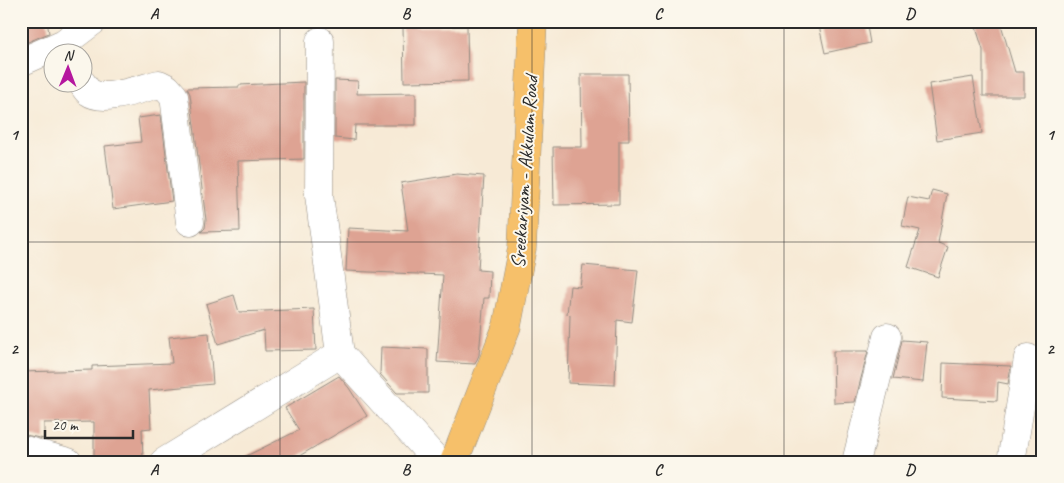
<svg xmlns="http://www.w3.org/2000/svg" width="1064" height="483" viewBox="0 0 1064 483" font-family="Caveat,sans-serif">
	<style>
		.building { fill: #dea393 }
		.lines { fill: none; stroke-linecap: round; stroke-linejoin: round }
		.minor-casing { stroke: #918a80; stroke-width: 29 }
		.major-casing { stroke: #918a80; stroke-width: 29 }
		.minor { stroke: #fff; stroke-width: 28 }
		.major { stroke: #f6c06b; stroke-width: 28 }
		.grid { fill: none; stroke: #2b2b2b; stroke-width: 1; stroke-opacity: 0.55 }
		.labels { text-anchor: middle; stroke-width: 4; stroke-linejoin: round; paint-order: stroke }
		.street-label { font-size: 20px; fill: #2b2b2b; stroke: #fbf7ec }
		.neatline { fill: none; stroke: #2b2b2b; stroke-width: 2 }
		.grid-label { font-size: 16px; text-anchor: middle; font-weight: bold; fill: #2b2b2b }
	</style>
	<rect width="100%" height="100%" fill="#fbf7ec"/>
	<filter id="ink" filterUnits="userSpaceOnUse"><feTurbulence type="fractalNoise" baseFrequency=".02" numOctaves="2"/><feDisplacementMap in="SourceGraphic" scale="10" xChannelSelector="R" yChannelSelector="G"/><feConvolveMatrix kernelMatrix="1 2 1 2 8 2 1 2 1" color-interpolation-filters="sRGB"/></filter>
	<filter id="wash" filterUnits="userSpaceOnUse"><feTurbulence type="fractalNoise" baseFrequency=".0096" numOctaves="4" result="noise"/><feDisplacementMap in="SourceGraphic" scale="20" xChannelSelector="R" yChannelSelector="G"/><feGaussianBlur stdDeviation="1.12" result="paint"/><feColorMatrix in="noise" values="0 0 0 0 0 0 0 0 0 0 0 0 0 0 0 0 0 1.4 0 .05"/><feComposite in="paint" operator="in"/></filter>
	<g filter="url(#wash)">
		<rect width="100%" height="100%" fill="#f7ead6"/>
		<g id="blocks">
			<g class="building">
				<polygon points="21,21 47,21 49,33 21,45"/>
				<polygon points="818,21 866,21 870,43 825,53"/>
				<polygon points="974,21 1000,21 1015,72 1024,72 1024,96 983,96 983,50"/>
				<polygon points="467,26 468,81 404,82 403,27"/>
				<polygon points="581,74 628,74 629,141 619,141 619,204 554,205 553,147 582,147"/>
				<polygon points="973,77 982,133 937,140 929,84"/>
				<polygon points="335,80 358,81 357,94 416,93 416,125 355,125 354,140 335,138"/>
				<polygon points="304,82 304,159 238,161 240,231 201,232 205,228 206,220 190,94 187,88 239,87 239,85"/>
				<polygon points="161,115 172,201 113,209 105,146 141,142 138,118"/>
				<polygon points="457,174 484,176 478,270 490,271 489,298 484,298 479,355 475,364 437,362 443,275 346,271 348,228 408,231 401,183"/>
				<polygon points="932,190 947,194 938,243 948,247 938,277 908,267 920,230 902,226 908,197 929,201"/>
				<polygon points="583,265 638,270 632,322 617,320 615,385 568,383 570,315 567,314 570,286 580,287"/>
				<polygon points="234,295 239,312 314,309 316,350 265,351 264,330 218,344 206,304"/>
				<polygon points="209,333 213,384 149,390 151,428 142,429 143,460 94,461 94,422 44,423 44,439 21,434 21,372 92,370 92,366 172,363 169,337"/>
				<polygon points="902,340 927,342 923,382 893,379"/>
				<polygon points="381,347 428,349 428,393 397,393 380,374"/>
				<polygon points="833,351 868,351 855,402 834,403"/>
				<polygon points="943,363 1011,366 1008,384 998,382 997,401 942,398"/>
				<polygon points="1042,367 1043,367 1043,392 1038,391"/>
				<polygon points="339,376 349,388 367,416 289,462 234,462 299,430 285,408"/>
			</g>
		</g>
	</g>
	<g filter="url(#ink)">
		<use href="#blocks" fill-opacity="0" stroke="#918a80" stroke-width="1"/>
		<g class="lines">
			<defs>
				<g id="minor">
					<polyline points="320,41 319,195 340,354"/>
					<polyline points="21,62 64,43 93,21"/>
					<path d="M81,82C84,85 86,90 89,92C104,103 142,88 159,84L167,88L174,96L190,222"/>
					<polyline points="21,449 68,462"/>
					<polyline points="164,462 340,354 438,462"/>
					<polyline points="856,462 887,337"/>
					<polyline points="1011,462 1028,358"/>
				</g>
				<polyline id="major" points="454,462 507,326 522,248 533,21"/>
			</defs>
			<use href="#minor" class="minor-casing"/>
			<use href="#major" class="major-casing"/>
			<use href="#minor" class="minor"/>
			<use href="#major" class="major"/>
		</g>
	</g>
	<path class="grid" d="M280,21V462M532,21V462M784,21V462M21,242H1043"/>
	<g class="labels">
		<g class="street-label">
			<text transform="translate(524 172) rotate(-86)" y="7">Sreekariyam - Akkulam Road</text>
		</g>
	</g>
	<rect width="1064" height="483" fill="none" stroke="#fbf7ec" stroke-width="55"/>
	<g transform="translate(68 68) rotate(1)"><circle r="24" fill="#fbf7ec" stroke="#a8a59f"/>
	<path d="M0-4L9 19L0 12L-9 19Z" fill="#b5179e"/>
	<text y="-8" font-size="14" font-weight="bold" text-anchor="middle" fill="#2b2b2b">N</text>
	</g>
	<path d="M45 430v8h88v-8" fill="none" stroke="#2b2b2b" stroke-width="2.5"/>
	<text x="52" y="430" font-size="15" fill="#2b2b2b" stroke="#fbf7ec" stroke-width="4" paint-order="stroke">20 m</text>
	<rect x="28" y="28" width="1008" height="428" class="neatline"/>
	<g class="grid-label">
		<text x="154" y="19">A</text>
		<text x="406" y="19">B</text>
		<text x="658" y="19">C</text>
		<text x="910" y="19">D</text>
		<text x="14" y="140">1</text>
		<text x="1050" y="140">1</text>
		<text x="14" y="354">2</text>
		<text x="1050" y="354">2</text>
		<text x="154" y="475">A</text>
		<text x="406" y="475">B</text>
		<text x="658" y="475">C</text>
		<text x="910" y="475">D</text>
	</g>
</svg>
